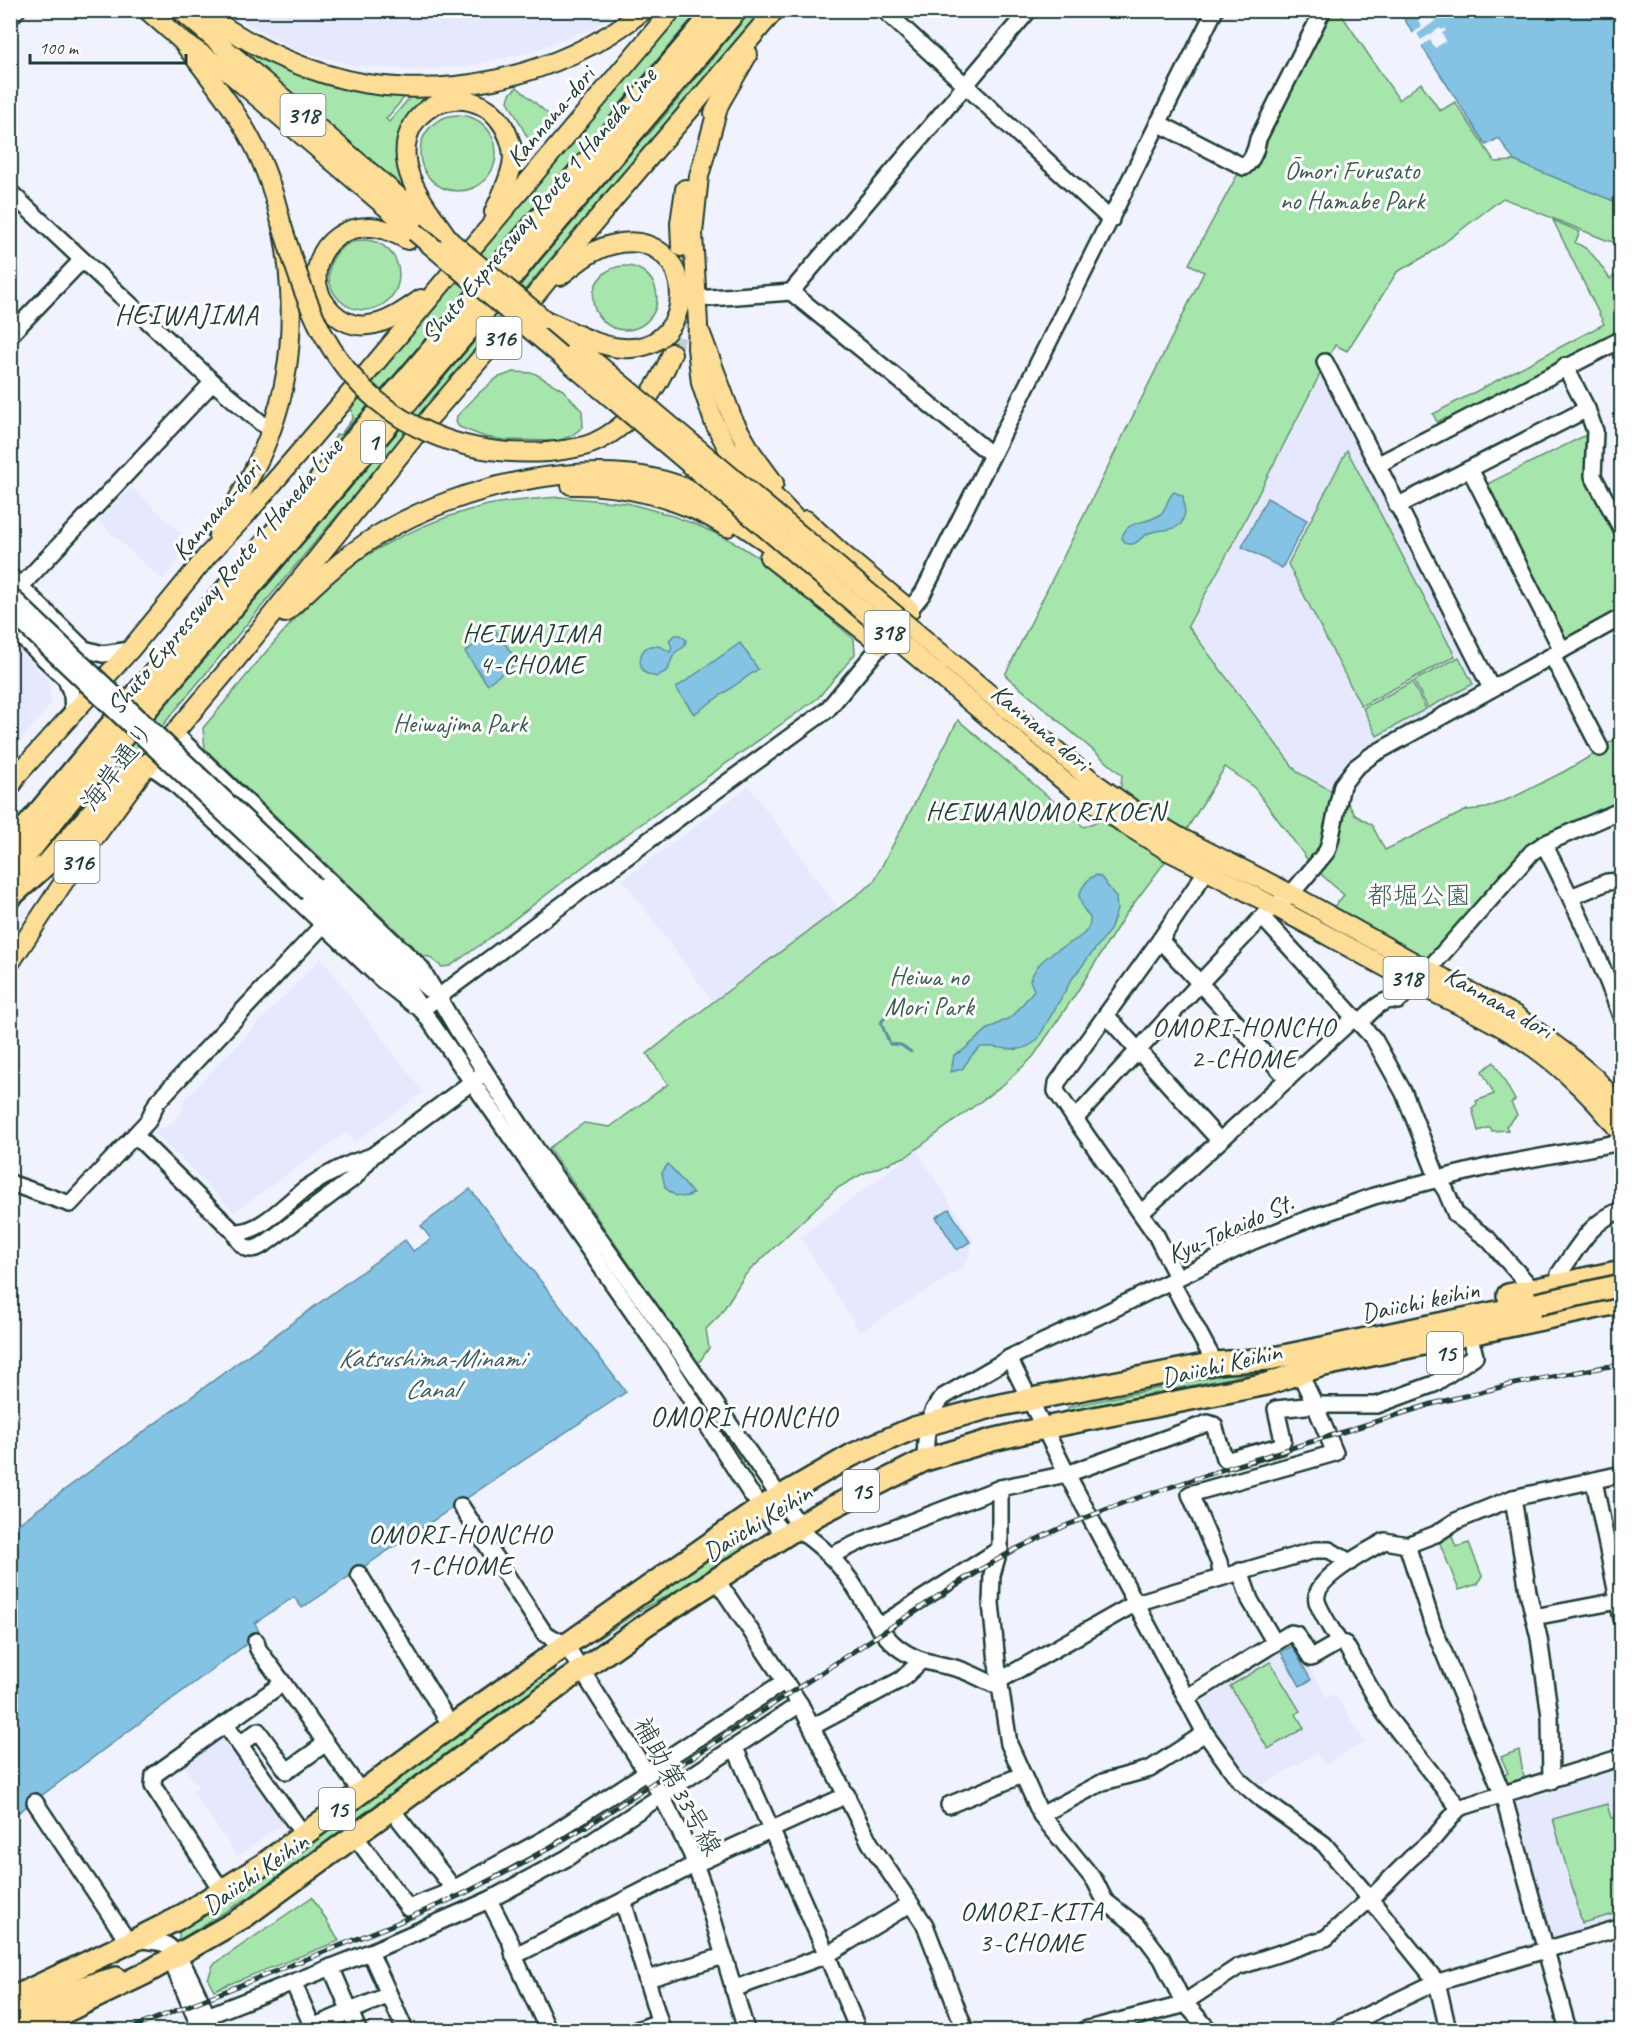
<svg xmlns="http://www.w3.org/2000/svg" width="1632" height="2041" viewBox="0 0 1632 2041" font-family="Caveat,'Klee One',sans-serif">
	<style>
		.built { fill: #e6e9fd }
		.green { fill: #a6e5ac; stroke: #629170; stroke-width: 1.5 }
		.water { fill: #85c3e5; stroke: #5c8d9e; stroke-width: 1.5 }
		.pier { fill: #f0f2fe }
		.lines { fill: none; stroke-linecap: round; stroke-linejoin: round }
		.stream { stroke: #5c8d9e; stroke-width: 3 }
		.major-tunnel { stroke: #c6ced6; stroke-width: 18; stroke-dasharray: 18 9; stroke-linecap: butt }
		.minor-casing { stroke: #1f3d34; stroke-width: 20 }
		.major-casing { stroke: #1f3d34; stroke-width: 22 }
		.highway-casing { stroke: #1f3d34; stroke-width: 26 }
		.minor { stroke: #fff; stroke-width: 15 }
		.major { stroke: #fedd96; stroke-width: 18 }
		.highway { stroke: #fedd96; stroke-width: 21 }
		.rail-casing { stroke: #1f3d34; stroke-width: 5 }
		.rail { stroke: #fff; stroke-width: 3; stroke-dasharray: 9; stroke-linecap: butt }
		.minor-bridge-casing { stroke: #1f3d34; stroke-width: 20; stroke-linecap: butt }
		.major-bridge-casing { stroke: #1f3d34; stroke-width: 22; stroke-linecap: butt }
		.highway-bridge-casing { stroke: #1f3d34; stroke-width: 26; stroke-linecap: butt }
		.minor-bridge { stroke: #fff; stroke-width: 15 }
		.major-bridge { stroke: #fedd96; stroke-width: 18 }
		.highway-bridge { stroke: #fedd96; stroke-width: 21 }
		.labels { text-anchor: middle; stroke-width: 6; stroke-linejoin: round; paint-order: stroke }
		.shield { fill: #fff; stroke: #627771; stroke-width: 1.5 }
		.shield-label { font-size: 24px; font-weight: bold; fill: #1f3d34 }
		.street-label { font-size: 26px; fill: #1f3d34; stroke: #fff }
		.park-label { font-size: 26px; fill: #3a5f4c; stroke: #fff }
		.neighbourhood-label { font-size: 27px; letter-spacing: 1.5px; fill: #1f3d34; stroke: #fff }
		.water-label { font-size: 27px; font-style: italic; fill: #385e60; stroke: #fff }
		.quarter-label { font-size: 28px; letter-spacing: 1.5px; fill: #1f3d34; stroke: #fff }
	</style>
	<rect width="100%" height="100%" fill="#f0f2fe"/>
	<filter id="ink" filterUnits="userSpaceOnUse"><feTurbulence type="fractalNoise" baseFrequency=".0167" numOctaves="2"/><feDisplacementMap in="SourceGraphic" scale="12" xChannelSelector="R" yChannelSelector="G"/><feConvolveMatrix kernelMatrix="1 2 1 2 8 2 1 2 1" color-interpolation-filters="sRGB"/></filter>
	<g filter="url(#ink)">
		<g class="built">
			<polygon points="229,11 617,11 594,28 527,53 467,67 409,70 352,65 295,50 236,17"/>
			<polygon points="1321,374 1480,688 1356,751 1344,767 1330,790 1298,772 1190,626"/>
			<polygon points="132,487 191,543 162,580 98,521"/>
			<polygon points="11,642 48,679 52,703 11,753"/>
			<polygon points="749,786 839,909 713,1002 623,880"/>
			<polygon points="321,958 423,1092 355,1142 347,1132 234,1212 155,1133 157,1129 168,1126 183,1111 185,1099"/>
			<polygon points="917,1150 973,1239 973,1242 968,1259 962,1268 860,1332 800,1237"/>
			<polygon points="1290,1639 1295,1641 1327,1698 1335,1694 1365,1742 1325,1765 1316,1753 1258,1789 1244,1779 1210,1730 1195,1700"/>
			<polygon points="225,1729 288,1820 237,1856 193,1792 199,1788 180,1761"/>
			<polygon points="1621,1763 1621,1922 1548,1942 1507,1799"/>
		</g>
		<g class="green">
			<polygon points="683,11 707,11 688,23 608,119 601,138 368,413 355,419 328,451 336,435 341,434 353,418 351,405"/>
			<polygon points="745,11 761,11 547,263 129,766 124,762 57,840 94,785 291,547 308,538 378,455 385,436 633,143 649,134 719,51 724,36"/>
			<polygon points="1330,11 1339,11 1399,100 1421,83 1440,111 1455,102 1495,162 1514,161 1619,203 1621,206 1621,244 1606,240 1503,198 1429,254 1397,272 1347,351 1335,345 1231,547 1188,626 1297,772 1345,798 1355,815 1372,825 1385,850 1467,810 1487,808 1516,796 1565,771 1596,753 1600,748 1621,736 1621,808 1543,843 1431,964 1331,910 1344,895 1313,867 1253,786 1225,767 1187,829 1161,859 1165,862 1125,915 1077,992 1033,1057 1004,1084 907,1156 862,1174 836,1189 745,1275 720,1315 706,1329 709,1348 698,1364 549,1148 584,1123 610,1127 668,1084 647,1054 713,1002 873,883 958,720 1084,827 1098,821 1120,792 1122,775 1005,675 1204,272 1189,264 1240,170 1260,142"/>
			<polygon points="204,20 230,37 409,92 386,119 389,122 411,96 448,94 407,126 419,203"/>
			<polygon points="517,87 555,120 531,144 508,101 510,94"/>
			<circle cx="458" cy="153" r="38"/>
			<path d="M1553,220L1580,232L1575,243C1590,247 1601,266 1610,279L1621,270V335L1449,425L1445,418L1437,422L1433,414L1604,324Z"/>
			<circle cx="364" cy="275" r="35"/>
			<circle cx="625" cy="298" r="32"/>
			<polygon points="513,372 534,373 563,390 582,411 583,427 571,436 557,441 505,440 485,437 459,427 456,422 457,416 479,393 497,378"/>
			<polygon points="1592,432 1591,478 1609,508 1621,540 1621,613 1564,644 1483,486"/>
			<polygon points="1347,450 1455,656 1361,706 1288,564"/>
			<path d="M560,497L627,503L667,514L697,525L732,541L772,566L816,602L814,605L854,639L855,654L818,698L609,847L483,943L450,966L442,967L429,957L423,956L205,749L203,728C244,680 283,627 330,584C371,546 433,518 488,505C511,500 536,499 560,497Z"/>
			<polygon points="1459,657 1473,684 1428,708 1414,681"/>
			<polygon points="1412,682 1426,709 1377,736 1363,708"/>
			<polygon points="1494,1062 1515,1100 1511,1103 1517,1115 1506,1126 1508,1130 1492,1131 1490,1127 1478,1131 1472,1108 1477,1104 1476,1101 1494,1094 1482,1071"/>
			<polygon points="1266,1366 1267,1370 1069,1411 1068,1407"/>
			<polygon points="1448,1526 1456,1547 1469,1543 1482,1576 1478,1584 1459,1590 1436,1534"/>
			<polygon points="739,1539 744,1546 681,1588 639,1611 595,1641 591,1636"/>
			<polygon points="1270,1662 1300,1711 1296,1714 1304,1728 1268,1749 1230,1686"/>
			<polygon points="552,1667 556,1673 248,1898 179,1940 179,1933 186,1923 268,1872"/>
			<polygon points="1519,1750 1525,1783 1504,1789 1498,1778 1508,1773 1501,1757"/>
			<polygon points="1607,1804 1611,1818 1621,1816 1621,1912 1582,1923 1553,1819"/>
			<polygon points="312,1897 339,1941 214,1990 208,1979 213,1965"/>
		</g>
		<g class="water">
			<polygon points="1399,11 1621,11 1621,206 1619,203 1514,161 1499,138 1486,145"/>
			<path d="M1174,492L1183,496L1185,513L1181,524C1170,533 1158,528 1147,534C1141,537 1137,545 1130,544C1125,544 1125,542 1122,538C1126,520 1145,524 1158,516C1168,510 1166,498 1174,492Z"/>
			<polygon points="1267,498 1307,520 1282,568 1242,547"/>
			<polygon points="495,630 518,662 487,684 465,652"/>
			<path d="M675,635H680L686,640C685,649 683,647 677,651C672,655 670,665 668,670L656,677L645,673C636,662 640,644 657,646C662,646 666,650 670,652L672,648L669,640Z"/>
			<polygon points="740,643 758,669 694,714 676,688"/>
			<path d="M1097,875L1101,877L1116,897L1117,910L1110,930L1072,979L1037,1040C1018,1057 1004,1045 981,1047L972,1055L962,1069L951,1072L954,1055L961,1052L988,1029L1013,1016L1034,990L1030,980C1034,971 1039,963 1047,957C1059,945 1092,939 1090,918L1083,908L1079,896C1081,888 1088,877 1097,875Z"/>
			<path d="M668,1164L693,1194C681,1200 673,1196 665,1187L662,1173Z"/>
			<polygon points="470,1189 626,1392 302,1608 294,1597 255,1623 260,1634 11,1818 10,1530 405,1240 413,1251 431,1239 421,1226"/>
			<polygon points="949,1209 970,1242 957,1250 936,1217"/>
			<polygon points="1292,1646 1311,1680 1300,1686 1281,1652"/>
		</g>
		<polygon class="pier" points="1428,13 1433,20 1437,17 1438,19 1417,34 1421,40 1440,28 1442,30 1444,28 1446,31 1442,33 1446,41 1435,48 1430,40 1420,47 1412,34 1422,27 1418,20"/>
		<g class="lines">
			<polyline class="stream" points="891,1008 881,1023 890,1044 901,1045 911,1052"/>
			<polyline class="major-tunnel" points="672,353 679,329 684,294 681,247"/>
			<defs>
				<g id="minor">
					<polyline points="884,10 1111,220"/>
					<polyline points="10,18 17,10"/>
					<path d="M1158,123L1244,167C1253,160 1256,150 1258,139L1323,10"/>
					<polyline points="10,192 213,382"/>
					<polyline points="696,299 791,292"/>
					<polyline points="10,335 82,260"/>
					<polyline points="1325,362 1491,688"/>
					<polyline points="1565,366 1587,409 1595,431 1593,476 1622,530"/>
					<polyline points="992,455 791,292 1029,10"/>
					<polyline points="1377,465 1622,339"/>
					<polyline points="1470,469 1562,650"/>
					<polyline points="1397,506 1587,409"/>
					<polyline points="10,576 84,649 103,654 130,650"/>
					<polyline points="21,586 213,382 261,423 272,429"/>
					<polyline points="903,618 923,593 1215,10"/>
					<polyline points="10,626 66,679 72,695 73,713"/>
					<polyline points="1552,656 1600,748"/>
					<polyline points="174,733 421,968 457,1029 544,1161 677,1348 799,1525"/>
					<polyline points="148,764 172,781 381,979 414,1005"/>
					<path d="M1544,844C1573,901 1601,959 1622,1019"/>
					<polyline points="315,885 428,989"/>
					<polyline points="308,893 404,984 666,1360 749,1491 784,1535"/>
					<polyline points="1571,897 1607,882 1622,881"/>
					<polyline points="1263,918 1374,1039 1404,1093 1438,1179 1446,1191 1456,1215 1488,1239 1533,1290"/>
					<polyline points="1160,940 1288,1079"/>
					<polyline points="1428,970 1532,852 1544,844 1622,810"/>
					<polyline points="421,1010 684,814 827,710 888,637"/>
					<polyline points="1106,1015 1219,1140"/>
					<path d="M1360,1023C1370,1013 1382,996 1398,1001L1416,983"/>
					<polyline points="1075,1119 1056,1091 1057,1083 1160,940 1207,870"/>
					<path d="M135,1135L234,1232C243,1248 248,1255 266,1243L355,1177L372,1156L480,1076"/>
					<polyline points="10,1183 70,1204 148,1121 157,1102 324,924"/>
					<polyline points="1141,1213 1355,1017"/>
					<path d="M234,1232C260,1234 285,1204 305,1189C326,1174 348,1163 372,1156"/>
					<polyline points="1177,1277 1156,1235 1075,1119 1200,983 1266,913 1291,894 1319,861 1327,851 1330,841 1342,785 1355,768 1372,755 1622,617"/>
					<polyline points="1171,1281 1215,1363"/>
					<path d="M1560,1284L1559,1274C1577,1249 1591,1220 1622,1210"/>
					<polyline points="1009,1358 1067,1474 1205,1733 1240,1781 1261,1799 1324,1844 1366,1894 1437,1982 1448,2030"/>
					<path d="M925,1460C926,1436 926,1415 943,1397L1015,1355L1101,1315L1251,1242L1303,1221L1374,1196L1438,1179L1487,1167L1622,1142"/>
					<polyline points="1594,1481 1622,1619"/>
					<polyline points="1513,1498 1528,1592 1539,1638 1550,1716 1551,1781"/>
					<polyline points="461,1506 545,1634 565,1644 661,1795 691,1853 704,1889 746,2030"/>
					<path d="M795,1528C819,1543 841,1565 856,1589C868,1608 878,1631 896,1646C916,1662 931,1662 955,1668C968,1671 981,1679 993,1684L1136,1603L1315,1550H1329L1350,1562"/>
					<polyline points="1407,1545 1434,1629 1503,1795 1568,2030"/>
					<polyline points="830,1556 866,1539 1000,1488"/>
					<polyline points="1240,1571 1250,1600 1275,1643"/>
					<polyline points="359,1574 451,1726"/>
					<polyline points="1222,1577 1219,1562 1190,1494 1335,1453 1315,1405 1377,1405 1434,1384 1475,1356 1473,1348"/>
					<polyline points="716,1579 800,1704 870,1843 925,1925 965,2030"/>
					<polyline points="1534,1617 1618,1601"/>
					<polyline points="878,1627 1000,1549"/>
					<polyline points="256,1641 258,1649 283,1683"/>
					<polyline points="1186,1698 1291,1633 1296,1634 1311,1658 1339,1642"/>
					<polyline points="225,1724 303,1834"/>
					<polyline points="812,1727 902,1679 921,1661"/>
					<polyline points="240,1744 258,1731 287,1771 326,1743"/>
					<polyline points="735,1748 827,1955 858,2030"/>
					<polyline points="35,1802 129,1943"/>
					<polyline points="949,1805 1022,1775"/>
					<path d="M1459,1808L1385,1714L1345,1644L1339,1642C1334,1633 1319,1610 1317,1601C1312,1579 1369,1550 1385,1541L1407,1545L1436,1534L1456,1521L1513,1498L1622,1474"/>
					<polyline points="392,1810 454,1889"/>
					<polyline points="1041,1815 1103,1782 1150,1769 1205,1733"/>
					<polyline points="355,1836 408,1908 444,1894 546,1838 785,1681"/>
					<polyline points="222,1891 153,1786 154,1775 283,1683 361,1792"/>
					<polyline points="489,1900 567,1858 800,1704"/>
					<polyline points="623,1901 662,2030"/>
					<path d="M137,1939C145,1941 157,1941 165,1944C183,1952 205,2012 213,2030"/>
					<polyline points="370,1952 405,2030"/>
					<polyline points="514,1956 696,1864 847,1795"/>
					<polyline points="331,1967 358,2030"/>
					<polyline points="175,1969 201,2030"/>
					<polyline points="647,1979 724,1956"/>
					<polyline points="293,1982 314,2030"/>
					<polyline points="733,1989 827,1955 910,1904"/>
					<polyline points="207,2016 370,1952 489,1900 511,1943 514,1956 548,2030"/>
					<polyline points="305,2030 389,1995"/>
					<polyline points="637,2030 659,2022"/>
					<polyline points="1084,2030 1179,2006 1238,1967 1326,1938 1370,1899 1411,1858 1434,1838 1459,1808 1622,1757"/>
					<polyline points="1209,2030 1182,2000 1162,1959 1137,1926 1105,1901 1095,1881 1041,1815 1009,1744 998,1672 991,1603 992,1575 1000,1547 1000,1488 1067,1474 1208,1423 1214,1425 1224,1458 1229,1460 1280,1446 1283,1440 1276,1409 1315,1405 1304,1382"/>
					<polyline points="1336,2030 1432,1984 1622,1927"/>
				</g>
				<g id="major">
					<polyline points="147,10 182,41 227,71 415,232"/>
					<polyline points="180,10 432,225"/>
					<path d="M200,10C238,38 280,60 325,74C430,107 560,79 644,10"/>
					<path d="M182,41C210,78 241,115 260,158C295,238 302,348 271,430C258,468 236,501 218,536"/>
					<polyline points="719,104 699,176 693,233 698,324 697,348 701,383 714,422 727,447 812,536"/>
					<polyline points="714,113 748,54"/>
					<path d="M408,240C396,234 383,227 369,227C319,227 297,286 338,317C346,323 358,327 368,325C388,323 405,310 421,299"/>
					<path d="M450,241C435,218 413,193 407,166C393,97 486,73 509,138C512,146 514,156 512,165C509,181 501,197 494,212"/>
					<polyline points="681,247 680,223 685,189"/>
					<path d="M545,320C570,330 597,347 623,348C704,353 697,222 611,245C591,250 576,264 560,276"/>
					<polyline points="558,331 626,388"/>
					<polyline points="701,334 733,420 752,453 774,483"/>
					<polyline points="560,355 615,401"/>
					<path d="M548,452C563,450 579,449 593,443C630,427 658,390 672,353"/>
					<path d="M571,485C624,484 682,498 727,527"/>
					<polyline points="806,520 845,556 910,610"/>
					<polyline points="769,557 882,645"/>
					<path d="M285,613C314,585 344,556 378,535C457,486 600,451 688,489C704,496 719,509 733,519C753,533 773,547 794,560"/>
					<polyline points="10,783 130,650 207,556 244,517 346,398 672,10"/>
					<polyline points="1179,837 1291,894 1428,970 1515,1015 1568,1055 1595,1078 1622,1109"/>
					<path d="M1168,851C1247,890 1324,934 1402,976C1435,994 1470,1009 1503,1028C1548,1053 1591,1093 1622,1134"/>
					<polyline points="10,963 79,859 148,764 231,666 431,416 537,293 612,201 775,10"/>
				</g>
				<g id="highway">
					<polyline points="10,784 13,780"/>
					<polyline points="10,847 141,689 468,308 510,254 716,10"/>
					<polyline points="10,875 76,792 478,318 532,251 736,10"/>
					<polyline points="10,897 51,860 115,786 148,764"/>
					<polyline points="1508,1295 1622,1271"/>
					<polyline points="10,1999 137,1939 177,1919 264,1864 451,1726 762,1507 852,1455 914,1428 991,1407 1215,1363 1269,1359 1537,1304"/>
					<polyline points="10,2019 81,1988 116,1978"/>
					<polyline points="27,2030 146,1973 244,1917 566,1681 647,1624 817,1515 925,1460 992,1440 1044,1428 1267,1384 1320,1366 1622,1302"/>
				</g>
			</defs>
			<use href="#minor" class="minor-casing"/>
			<use href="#major" class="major-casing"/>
			<use href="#highway" class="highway-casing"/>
			<use href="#minor" class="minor"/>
			<use href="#major" class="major"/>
			<use href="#highway" class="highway"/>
			<defs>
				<polyline id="rail" points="127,2030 397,1923 463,1894 522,1864 598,1819 964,1579 1016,1549 1065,1526 1125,1502 1237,1465 1432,1404 1509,1385 1604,1367 1622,1365"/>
			</defs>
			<use href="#rail" class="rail-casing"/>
			<use href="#rail" class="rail"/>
			<defs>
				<g id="minor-bridge">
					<polyline points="10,595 315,885"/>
					<polyline points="10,612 308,893"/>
				</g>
				<g id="major-bridge">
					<path d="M281,223C293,260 304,299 323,334C370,419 452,458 548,452"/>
					<polyline points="415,232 560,355"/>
					<polyline points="450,241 545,320"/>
					<polyline points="626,388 1095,783 1132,809 1179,837"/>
					<polyline points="615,401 1065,782 1123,823 1168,851"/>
				</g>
				<polyline id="highway-bridge" points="1537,1304 1622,1285"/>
			</defs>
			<use href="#minor-bridge" class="minor-bridge-casing"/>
			<use href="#major-bridge" class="major-bridge-casing"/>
			<use href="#highway-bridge" class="highway-bridge-casing"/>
			<use href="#minor-bridge" class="minor-bridge"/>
			<use href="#major-bridge" class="major-bridge"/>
			<use href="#highway-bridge" class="highway-bridge"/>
		</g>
	</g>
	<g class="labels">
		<g class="shield">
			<rect x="280.5" y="94" width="45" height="42" rx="4.5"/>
			<rect x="476.5" y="317" width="45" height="42" rx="4.5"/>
			<rect x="361" y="421" width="24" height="42" rx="4.5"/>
			<rect x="864.5" y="611" width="45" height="42" rx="4.5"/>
			<rect x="54.5" y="841" width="45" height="42" rx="4.5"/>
			<rect x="1383.5" y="957" width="45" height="42" rx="4.5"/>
			<rect x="1427" y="1332" width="36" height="42" rx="4.5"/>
			<rect x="843" y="1470" width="36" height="42" rx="4.5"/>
			<rect x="319" y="1788" width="36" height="42" rx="4.5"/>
		</g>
		<g class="shield-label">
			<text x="303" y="123">318</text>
			<text x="499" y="346">316</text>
			<text x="373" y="450">1</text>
			<text x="887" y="640">318</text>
			<text x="77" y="870">316</text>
			<text x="1406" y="986">318</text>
			<text x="1445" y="1361">15</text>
			<text x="861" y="1499">15</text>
			<text x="337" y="1817">15</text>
		</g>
		<g class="street-label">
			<text transform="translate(550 116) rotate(-50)" y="9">Kannana-dori</text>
			<text transform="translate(538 205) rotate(-50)" y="9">Shuto Expressway Route 1 Haneda Line</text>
			<text transform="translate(216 510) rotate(-49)" y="9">Kannana-dori</text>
			<text transform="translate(224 576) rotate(-50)" y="9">Shuto Expressway Route 1 Haneda Line</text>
			<text transform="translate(1041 727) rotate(40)" y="9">Kannana dori</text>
			<text transform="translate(117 766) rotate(-53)" y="9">海岸通り</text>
			<text transform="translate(1499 1002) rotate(30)" y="9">Kannana dori</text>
			<text transform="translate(1230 1228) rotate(-24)" y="9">Kyu-Tokaido St.</text>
			<text transform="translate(1420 1301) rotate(-12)" y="9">Daiichi keihin</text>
			<text transform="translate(1221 1364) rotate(-13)" y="9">Daiichi Keihin</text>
			<text transform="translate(757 1522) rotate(-32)" y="9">Daiichi Keihin</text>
			<text transform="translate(678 1786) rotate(61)" y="9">補助第33号線</text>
			<text transform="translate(255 1873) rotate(-35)" y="9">Daiichi Keihin</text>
		</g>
		<g class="park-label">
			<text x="1352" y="179">Ōmori Furusato<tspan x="1352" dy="30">no Hamabe Park</tspan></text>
			<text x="460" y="732">Heiwajima Park</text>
			<text x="1419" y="904">都堀公園</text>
			<text x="929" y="985">Heiwa no<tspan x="929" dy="30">Mori Park</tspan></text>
		</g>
		<g class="neighbourhood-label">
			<text x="532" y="642">HEIWAJIMA<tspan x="532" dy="31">4-CHOME</tspan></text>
			<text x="1046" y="820">HEIWANOMORIKOEN</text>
			<text x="1244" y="1036">OMORI-HONCHO<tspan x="1244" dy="31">2-CHOME</tspan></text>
			<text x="460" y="1543">OMORI-HONCHO<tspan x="460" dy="31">1-CHOME</tspan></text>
			<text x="1032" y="1920">OMORI-KITA<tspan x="1032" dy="31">3-CHOME</tspan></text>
		</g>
		<g class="water-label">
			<text x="431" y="1367">Katsushima-Minami<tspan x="431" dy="31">Canal</tspan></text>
		</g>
		<g class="quarter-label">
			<text x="187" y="324">HEIWAJIMA</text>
			<text x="744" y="1426">OMORI HONCHO</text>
		</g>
	</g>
	<rect width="1632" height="2041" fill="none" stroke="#fff" stroke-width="36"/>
	<rect x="18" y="18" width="1596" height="2005" fill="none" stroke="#1f3d34" stroke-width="2" filter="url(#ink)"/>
	<path d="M30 54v9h156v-9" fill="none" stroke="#1f3d34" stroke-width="3"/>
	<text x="39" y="54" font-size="18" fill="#1f3d34" stroke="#ffffff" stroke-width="4.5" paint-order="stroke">100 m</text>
</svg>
